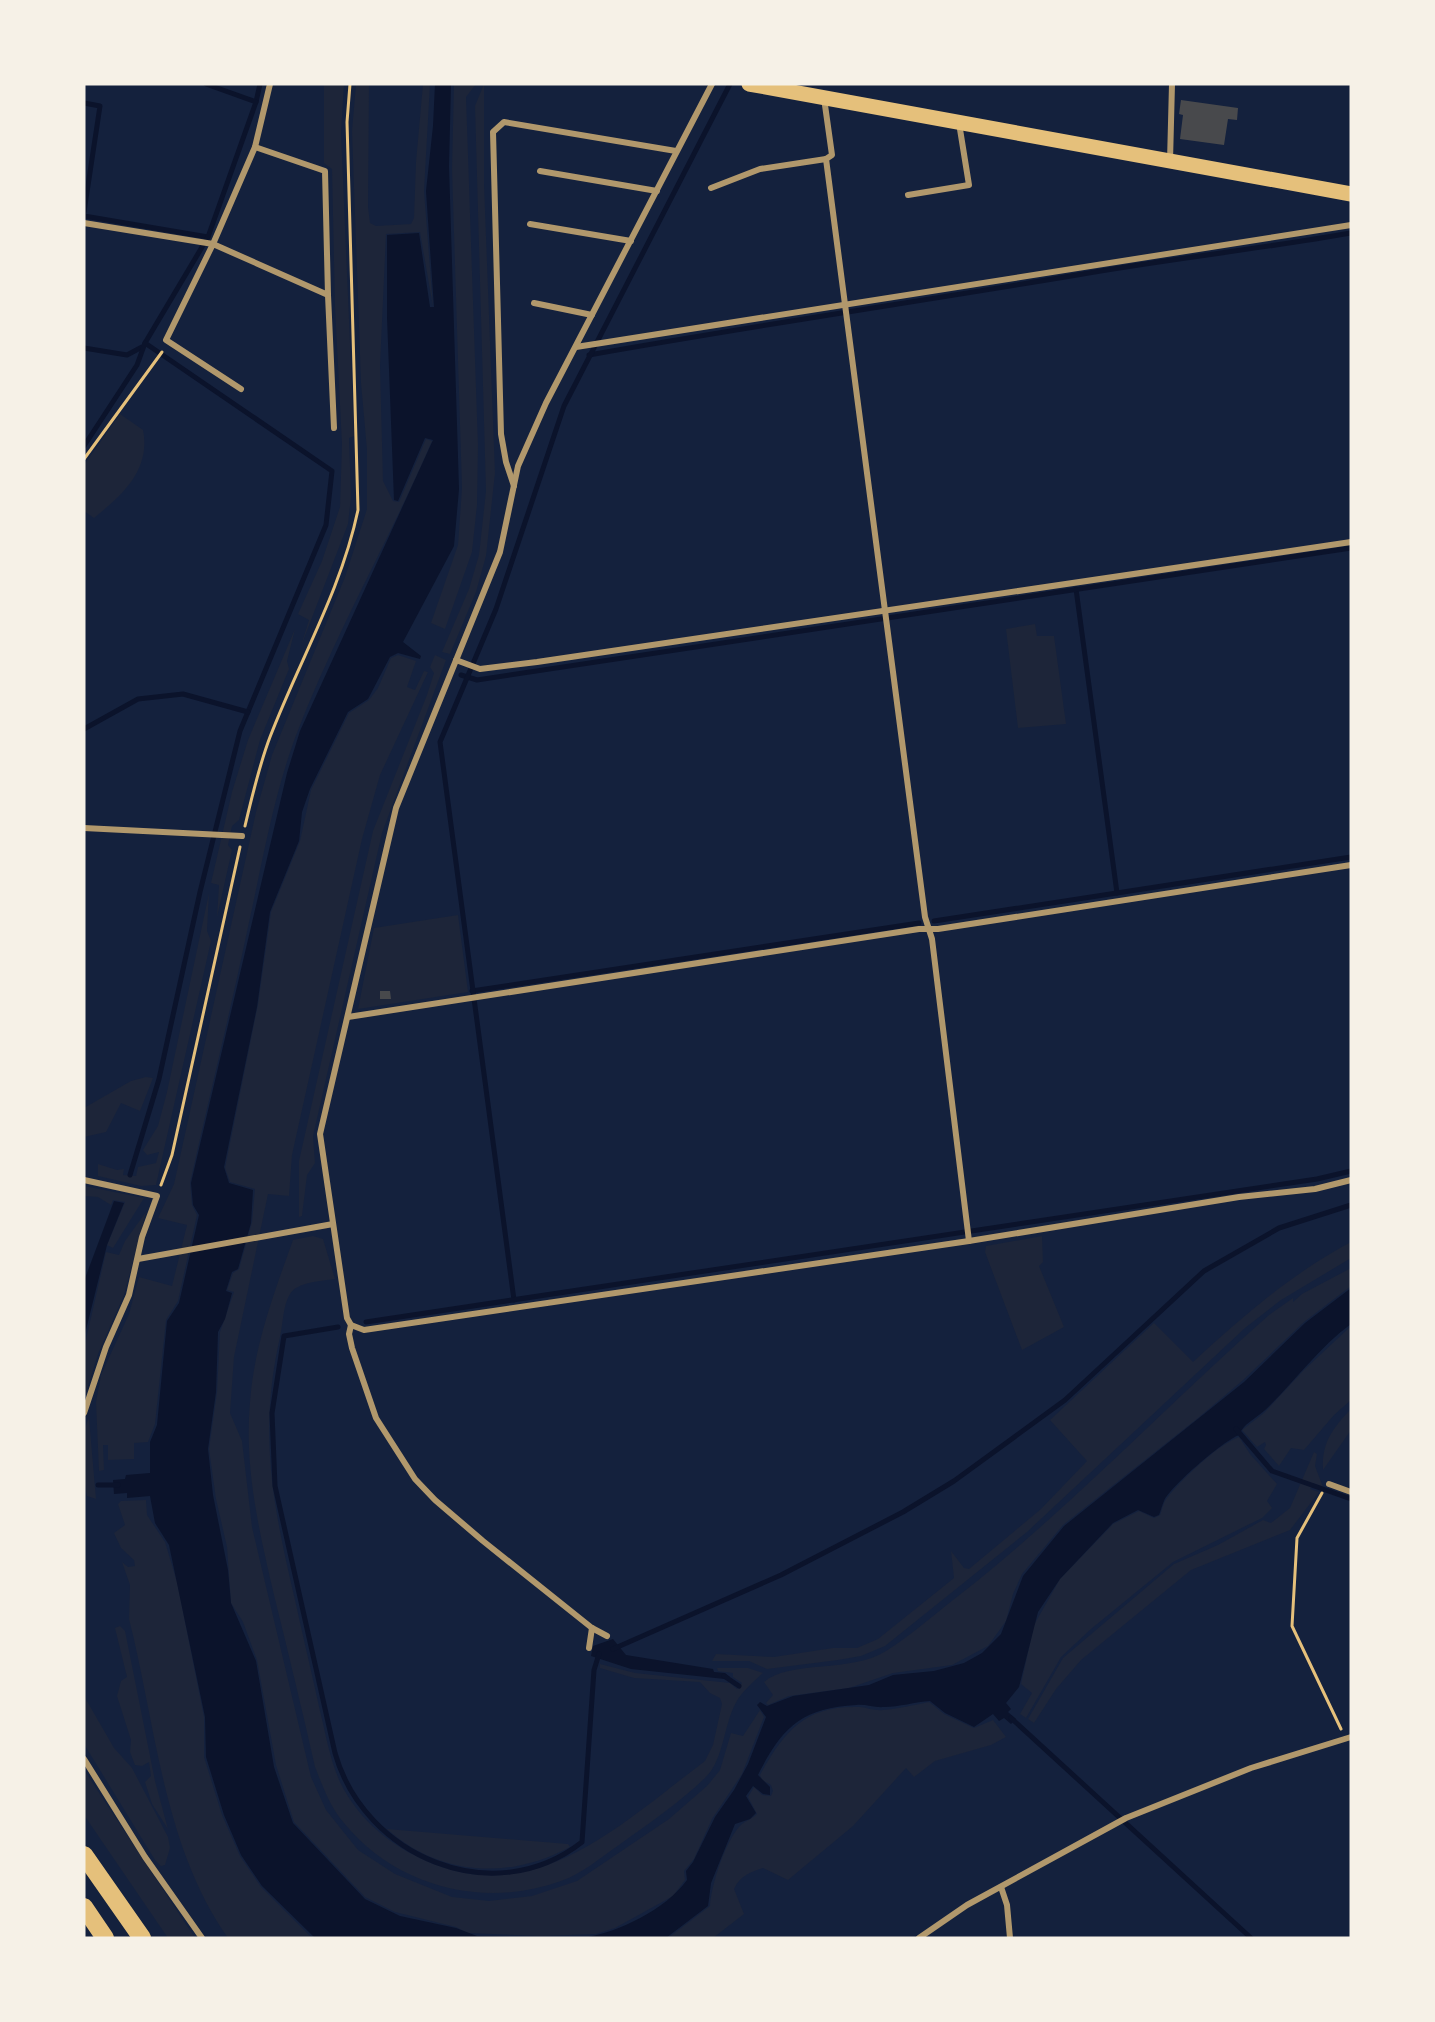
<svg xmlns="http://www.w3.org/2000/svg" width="1435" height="2022" viewBox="0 0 1435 2022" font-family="'Golos Text',sans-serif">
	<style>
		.green { fill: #1d2539 }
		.water { fill: #0b132b }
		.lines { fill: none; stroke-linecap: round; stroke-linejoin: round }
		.stream { stroke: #0b132b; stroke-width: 5 }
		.building { fill: #48494c }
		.path { stroke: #e5c07b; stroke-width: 3 }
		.minor { stroke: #b1986c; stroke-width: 6 }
		.primary { stroke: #e5c07b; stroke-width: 15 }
		.motorway { stroke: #e5c07b; stroke-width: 18 }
	</style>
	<rect width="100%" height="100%" fill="#14213d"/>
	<g class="green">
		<polygon points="324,84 344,84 341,133 354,436 349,438 351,497 348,524 301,646 309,620 298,614 322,561 340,507 342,444 335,307 332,169 324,163"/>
		<path d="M356,84H369L368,207L370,223L376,226L411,224L414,218L416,162L423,84H430L424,191L433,307L420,232L386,234L380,366L383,481L393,501L399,502L426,439L432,441C389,541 334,635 295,738C273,798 262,864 248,927C230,1013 209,1098 190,1183L192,1205L197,1215L178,1301L166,1320L155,1424L148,1442L134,1443V1459L108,1460V1445H103L104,1470L99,1471L96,1402L101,1375L129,1314L139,1277L172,1286L187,1225L158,1218L174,1184L256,812L272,755L345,577L367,509V450L361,383L352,131Z"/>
		<polygon points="454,84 476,84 466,97 478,446 477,505 472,552 445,629 431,623 458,545 462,488 452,169"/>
		<polygon points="484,84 484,184 495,473 486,556 476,592 450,654 442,652 469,589 479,555 486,491 475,106"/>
		<path d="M120,414L143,430C151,470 122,495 94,518L84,511V465Z"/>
		<polygon points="1035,624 1037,636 1054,636 1066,724 1018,728 1006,629"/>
		<polygon points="295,629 287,661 289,669 260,740 239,820 232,826 228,845 232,850 217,917 219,885 211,883 232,792 248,740"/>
		<polygon points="398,655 416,661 407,687 415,690 424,671 428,672 380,775 362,839 292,1155 289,1196 268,1194 234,1357 230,1413 242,1441 252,1527 311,1777 326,1810 358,1850 395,1874 452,1897 489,1901 532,1896 577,1881 669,1819 707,1786 720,1770 731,1733 743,1736 760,1710 764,1717 742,1774 712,1819 694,1859 684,1871 685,1880 673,1896 615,1928 596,1934 541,1936 467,1933 456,1927 395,1912 365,1897 294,1822 276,1765 257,1660 243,1622 231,1603 227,1547 216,1499 209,1449 217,1392 220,1332 234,1292 227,1290 233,1273 239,1269 252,1222 255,1189 230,1182 225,1168 258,1004 271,912 300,841 311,790 349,713 369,700 378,688 391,658"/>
		<polygon points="435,655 446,660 382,833 313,1136 315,1163 307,1175 302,1216 299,1217 299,1161 373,831 427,695 434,673 430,667"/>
		<polygon points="209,893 207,931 211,941 156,1185 141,1186 98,1176 98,1164 117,1170 124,1169 123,1175 136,1176 138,1167 156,1163 159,1152 147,1155 143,1150 158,1126 167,1092"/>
		<polygon points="458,915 468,992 358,1009 374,928"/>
		<polygon points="146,1077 153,1078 140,1111 121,1103 106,1132 84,1137 84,1108 131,1081"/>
		<polygon points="84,1186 144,1198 113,1248 107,1245 125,1202 113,1200 111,1205 98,1197 84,1196"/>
		<polygon points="146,1212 124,1295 98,1354 84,1399 84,1348 106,1252 119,1255 125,1241"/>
		<path d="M313,1236L323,1239L335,1279C322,1281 297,1282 290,1294C283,1305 283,1324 280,1337C258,1434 273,1506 295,1600C303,1637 312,1674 320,1711C326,1735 330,1760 340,1782C355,1813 381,1838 412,1854C528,1917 617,1827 705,1761L713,1745L722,1704L720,1698L710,1693L700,1682L634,1678L600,1668V1664L635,1673L730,1683L737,1689L742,1683L733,1677V1673L718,1671L717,1668H748L763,1673C754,1681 744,1690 738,1699C723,1723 725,1759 705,1778C679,1803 648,1824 619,1845C601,1857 582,1874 561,1881C484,1909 396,1887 344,1823C330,1807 323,1787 315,1767C302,1709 288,1652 274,1595C259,1531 244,1467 250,1402C254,1346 274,1293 293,1240Z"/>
		<polygon points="1042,1236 1043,1262 1039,1266 1064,1327 1022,1350 985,1252 986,1246"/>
		<path d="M1351,1242V1258L1281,1300L1245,1328L1027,1532L885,1646L861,1656L838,1660L767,1669L749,1661H712L716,1654L774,1657L833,1648H857L878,1639L954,1578L951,1551L964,1568L969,1569L1041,1509L1087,1461L1050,1420L1154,1323L1193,1362C1243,1316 1291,1274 1351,1242Z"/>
		<path d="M1351,1268V1286L1304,1322L1242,1381L1198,1418L1063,1525L1022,1574L1013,1594L1006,1621L988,1646L952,1665L893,1673L849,1688L789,1696L768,1705L766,1703L773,1695L764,1682C789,1660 852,1673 886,1651C913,1634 937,1612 962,1593C1071,1507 1166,1406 1269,1315L1293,1298V1302L1302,1294Z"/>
		<polygon points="1351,1326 1351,1400 1334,1415 1304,1450 1291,1448 1279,1466 1264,1449 1266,1445 1265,1442 1257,1447 1242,1430 1264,1413 1303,1371"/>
		<path d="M1351,1409V1430L1323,1470C1321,1443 1333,1428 1351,1409Z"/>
		<path d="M89,1418L96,1499L87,1496C83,1472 78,1439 89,1418Z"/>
		<path d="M1239,1437L1250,1454L1277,1484L1267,1501L1272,1508L1262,1518L1173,1562L1091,1629L1061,1657L1026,1718L1020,1714L1032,1693L1021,1684L1034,1625L1060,1579L1113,1524L1139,1511L1154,1518L1160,1515C1162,1510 1163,1503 1167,1498C1181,1480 1218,1444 1239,1437Z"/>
		<polygon points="1314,1452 1317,1454 1315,1466 1323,1487 1313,1483 1310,1489 1319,1492 1290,1530 1191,1570 1081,1660 1056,1689 1034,1723 1028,1719 1063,1658 1174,1564 1218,1545 1263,1520 1271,1523 1290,1508"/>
		<path d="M146,1500L147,1515L165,1542L177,1582L204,1717V1757L222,1815L240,1856L261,1887L312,1938H228C163,1846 156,1725 129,1619L130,1585L122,1562L128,1567L135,1566L134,1560L121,1548L114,1533L125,1525L118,1504L121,1501Z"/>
		<polygon points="120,1626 125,1631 155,1781 168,1829 152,1804 145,1782 151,1776 149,1762 142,1766 135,1765 130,1752 131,1740 117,1696 121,1681 127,1677 115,1628"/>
		<polygon points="84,1696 114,1748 132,1768 168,1837 170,1848 165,1865 161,1866 155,1860 84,1744"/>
		<path d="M929,1702L944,1714L974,1728L993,1720L1006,1737L991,1745L935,1761L914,1777L906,1768L853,1826L788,1880L763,1868C750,1872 740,1876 734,1889L744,1914L713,1938H668L710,1906C711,1886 726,1838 742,1824C747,1820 752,1819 757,1814L748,1797L754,1787L762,1795L771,1796L773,1791L771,1785L762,1780L760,1775C784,1731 805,1705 860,1707C868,1708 875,1711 883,1710C898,1709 914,1705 929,1702Z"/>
		<polygon points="84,1770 195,1938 168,1938 84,1815"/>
		<path d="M387,1829L568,1844L570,1847C509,1880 439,1876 387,1829Z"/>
	</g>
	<g class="water">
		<polygon points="435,84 451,84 449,166 459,489 454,546 403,642 421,656 420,659 398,653 390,657 368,699 348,712 310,789 302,812 299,841 270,912 257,1007 224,1167 229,1183 253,1190 251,1223 238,1269 232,1272 226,1291 232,1293 225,1319 218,1332 216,1392 208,1449 213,1495 228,1570 231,1603 256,1661 274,1767 293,1823 365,1899 400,1916 456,1928 477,1936 539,1938 315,1938 262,1886 241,1855 224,1815 206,1757 205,1717 169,1545 155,1523 150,1496 127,1498 127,1493 114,1494 113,1480 125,1479 126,1475 150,1473 150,1442 157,1425 167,1321 179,1303 199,1215 193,1205 191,1183 287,773 300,731 433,440 425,438 398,501 394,500 387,317 387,235 419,233 430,307 434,307 426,191 433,126"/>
		<polygon points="114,1201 124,1203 107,1245 84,1338 84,1281"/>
		<path d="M1351,1288V1324C1318,1348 1294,1383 1264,1411C1254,1420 1244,1423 1239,1435C1223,1441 1171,1486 1164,1501C1162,1505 1161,1510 1159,1515L1154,1517L1138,1510L1113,1523L1060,1579L1038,1612L1019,1687L1006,1703L1011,1709L1008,1712L1016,1719L1011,1724L1004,1718L999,1721L993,1714L974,1727L945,1713L930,1701C915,1702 899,1707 884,1707C875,1708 866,1704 856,1705C802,1708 782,1727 758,1775L770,1787V1795L763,1794L753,1786L746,1796L756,1813L750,1819L735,1824L711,1883L708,1906L666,1938H583C619,1932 665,1910 687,1880L686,1871L693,1862L715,1817L734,1790L748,1764L766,1717L757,1705L760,1702L767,1706L793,1696L869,1685L893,1675L934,1671L964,1663L982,1653L1001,1634L1023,1576L1064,1526L1244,1382L1305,1323Z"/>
		<polygon points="613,1639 626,1655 713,1669 714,1672 725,1673 730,1677 725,1679 631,1669 591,1656 593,1646"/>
	</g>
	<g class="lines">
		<g class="stream">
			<polyline points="256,102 260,84"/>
			<polyline points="84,103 100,106 84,212"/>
			<polyline points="84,216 208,237"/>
			<polyline points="145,343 208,237 256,102 206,84"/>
			<polyline points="84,348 127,355 142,347"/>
			<path d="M589,355C752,326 915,302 1077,275C1168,259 1260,249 1351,233"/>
			<polyline points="84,446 137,365 145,343 332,471 326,525 240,731 200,892 159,1079 130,1175"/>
			<polyline points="1076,589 1117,893"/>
			<polyline points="461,675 477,680 1351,548"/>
			<polyline points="84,729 138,699 183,694 248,712"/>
			<polyline points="934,921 1351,857"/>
			<polyline points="472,991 919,923"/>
			<polyline points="514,1300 440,742 496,609 564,406 730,84"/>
			<polyline points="366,1322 1317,1179 1351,1171"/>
			<path d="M338,1327L284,1336L272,1413L275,1486L335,1753C364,1856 493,1912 582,1842L594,1670L599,1654"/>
			<polyline points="1236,1429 1272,1471 1351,1499"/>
			<polyline points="98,1485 118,1485"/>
			<polyline points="613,1649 781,1575 903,1512 954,1481 1065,1400 1204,1271 1279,1228 1351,1205"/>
			<polyline points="724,1676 739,1686"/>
			<polyline points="1011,1718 1251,1938"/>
		</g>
	</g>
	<g class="building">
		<polygon points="1181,100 1238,108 1237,120 1228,119 1224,145 1180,139 1183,115 1179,114"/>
		<polygon points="380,991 390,991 391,999 380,999"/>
	</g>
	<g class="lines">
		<g class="path">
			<polyline points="84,459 162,352"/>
			<path d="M245,826C252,796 259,766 270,737C299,661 341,591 358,510L347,122L350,84"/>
			<polyline points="161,1185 172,1155 240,847"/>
			<polyline points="1322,1493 1297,1538 1292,1626 1341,1729"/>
		</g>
		<g class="minor">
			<polyline points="712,84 546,403 518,466 500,552 396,808 320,1134 347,1318 351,1325 364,1330 969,1241 1239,1197 1315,1189 1351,1180"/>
			<polyline points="824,98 832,155 826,159 925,917 932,939 969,1241"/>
			<polyline points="1170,161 1172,84"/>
			<polyline points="540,171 657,191"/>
			<polyline points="711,188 760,169 826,159"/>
			<polyline points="908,195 969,185 959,123"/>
			<polyline points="84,223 213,244 255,147 270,84"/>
			<polyline points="530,224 631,241"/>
			<polyline points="328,295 334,428"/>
			<polyline points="534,303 592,315"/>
			<polyline points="576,347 1351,225"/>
			<polyline points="241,389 166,340 213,244 328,295 325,171 255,147"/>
			<polyline points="514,486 506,462 501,434 493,132 504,122 676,151"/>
			<polyline points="456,660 480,669 537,662 1351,542"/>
			<polyline points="84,828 242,836"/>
			<polyline points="348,1017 919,929 938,929 1351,865"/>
			<polyline points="84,1180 157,1196 142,1237 129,1295 106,1347 84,1413"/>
			<polyline points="138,1259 333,1224"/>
			<polyline points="351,1325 349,1334 352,1348 376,1418 415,1479 435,1500 483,1541 592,1628 607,1636"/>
			<polyline points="1329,1484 1351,1492"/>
			<polyline points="589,1648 592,1628"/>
			<polyline points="84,1759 145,1857 202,1938"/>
			<polyline points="1001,1887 1007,1905 1010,1938"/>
			<polyline points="919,1938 967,1905 1126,1818 1251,1768 1351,1737"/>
		</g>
		<polyline class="primary" points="749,84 1351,194"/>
		<g class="motorway">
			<polyline points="84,1855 142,1938"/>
			<polyline points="84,1907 105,1938"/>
		</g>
	</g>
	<rect width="1435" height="2022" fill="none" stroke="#f6f1e7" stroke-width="171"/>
</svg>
